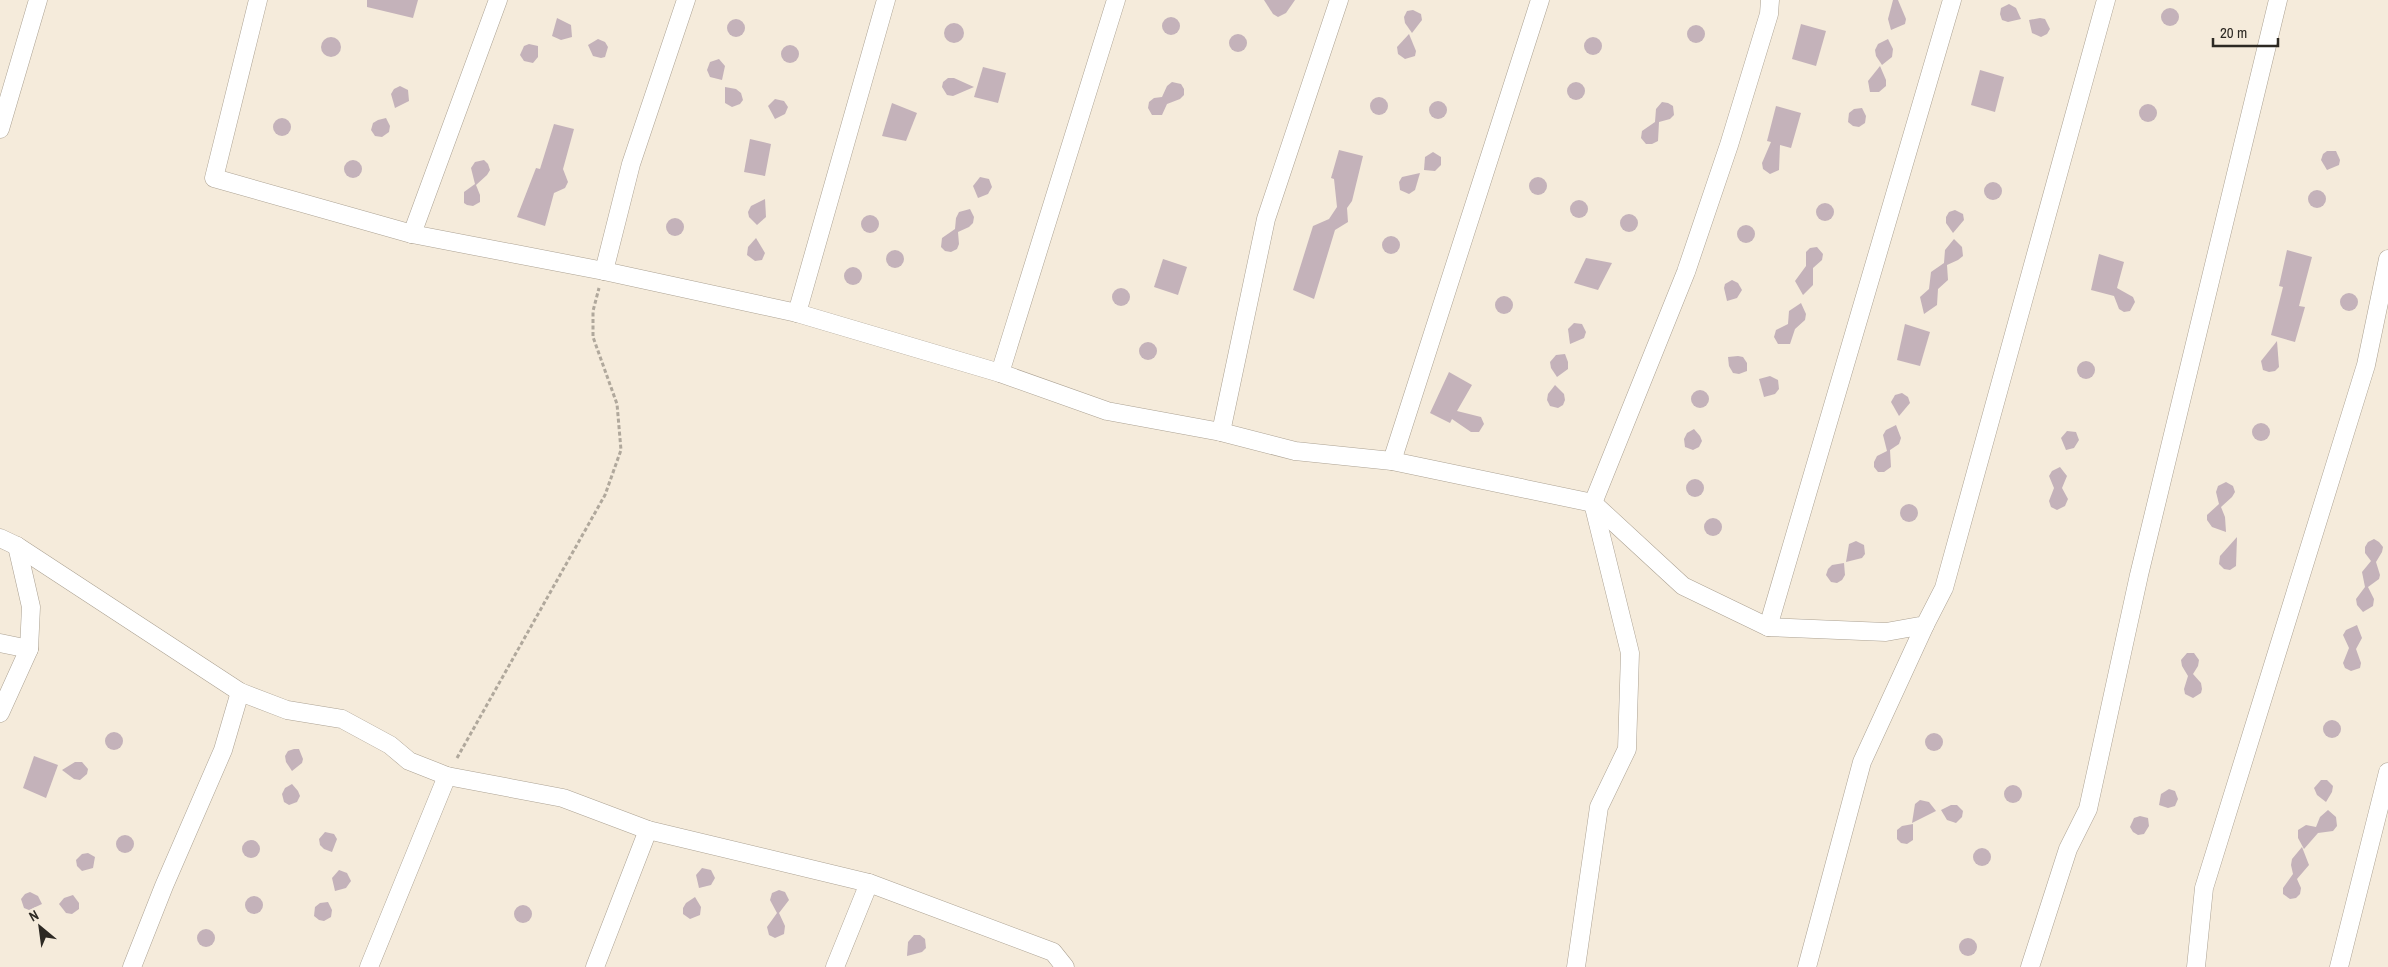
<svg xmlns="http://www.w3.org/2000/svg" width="2388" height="967" viewBox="0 0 2388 967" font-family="'Archivo Narrow',sans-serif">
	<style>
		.building { fill: #c4b2ba }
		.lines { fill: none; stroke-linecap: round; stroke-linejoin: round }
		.street-casing { stroke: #aca293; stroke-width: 19 }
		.path { stroke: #b0a89c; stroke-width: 3; stroke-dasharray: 4 2.5; stroke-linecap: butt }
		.street { stroke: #fff; stroke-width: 18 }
	</style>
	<rect width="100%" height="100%" fill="#f5ebdb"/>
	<g class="building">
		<polygon points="367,0 418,0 413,18 367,7"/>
		<polygon points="1264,0 1295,0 1286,13 1278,17 1273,14"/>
		<polygon points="1893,0 1898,0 1906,19 1905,24 1891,30 1888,19"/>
		<polygon points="2009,4 2016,8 2021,19 2008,22 2002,20 2000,14 2001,8"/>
		<circle cx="2170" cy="17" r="9"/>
		<polygon points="1413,10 1421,14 1422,20 1412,33 1405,23 1404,17 1407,11"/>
		<circle cx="1171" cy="26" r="9"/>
		<polygon points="557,18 571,25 572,37 561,40 552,36"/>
		<polygon points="2040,18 2045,19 2050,29 2047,34 2041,37 2032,33 2029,20"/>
		<circle cx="736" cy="28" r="9"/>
		<circle cx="954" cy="33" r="10"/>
		<polygon points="1801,24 1826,31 1816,66 1792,59"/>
		<circle cx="1696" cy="34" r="9"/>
		<circle cx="1238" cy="43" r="9"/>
		<polygon points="1409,34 1416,51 1415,56 1405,59 1398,54 1397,47"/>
		<circle cx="1593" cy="46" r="9"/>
		<circle cx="331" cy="47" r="10"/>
		<polygon points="598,39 605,42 608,47 605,57 601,58 593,56 588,45"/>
		<polygon points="1888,39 1893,49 1892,57 1882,65 1876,56 1875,50 1878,44"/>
		<polygon points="529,44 538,46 538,57 533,63 524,61 520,55 524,46"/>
		<circle cx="790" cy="54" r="9"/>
		<polygon points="719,59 725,66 722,80 710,77 707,70 710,62"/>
		<polygon points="1880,66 1886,80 1886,86 1879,92 1870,92 1868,81"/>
		<polygon points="983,67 1006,73 998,103 974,97"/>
		<polygon points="1980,70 2004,77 1995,112 1971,105"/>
		<polygon points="948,78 954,78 974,87 953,96 947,95 942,87 943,82"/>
		<circle cx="1576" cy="91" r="9"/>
		<polygon points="1172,82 1181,84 1184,89 1184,95 1180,99 1167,104 1162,115 1152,115 1148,108 1149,102 1154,98 1162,97 1167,86"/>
		<polygon points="400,86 408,90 409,101 395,108 391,94 394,89"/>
		<polygon points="725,87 736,89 741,93 743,100 740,104 732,107 725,103"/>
		<circle cx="1379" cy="106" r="9"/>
		<polygon points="775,99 784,101 788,107 785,114 775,119 768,106"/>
		<circle cx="1438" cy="110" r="9"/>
		<polygon points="1662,102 1668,103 1673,106 1674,115 1670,119 1659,122 1658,141 1652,144 1646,144 1641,138 1642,131 1655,122 1656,109"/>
		<polygon points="892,103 917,113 906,141 882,136"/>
		<circle cx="2148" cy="113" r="9"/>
		<polygon points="1776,106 1801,113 1791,148 1780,145 1779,170 1770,174 1763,169 1762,163 1771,142 1767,141"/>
		<polygon points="1862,108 1866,116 1865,123 1859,127 1853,126 1848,122 1849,113 1854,109"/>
		<circle cx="282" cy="127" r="9"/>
		<polygon points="386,118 390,126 389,132 382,137 375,136 371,130 373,123 378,120"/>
		<polygon points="554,124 574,129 563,169 568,182 565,188 554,193 545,226 517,217 536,168 540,169"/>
		<polygon points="750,139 771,144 765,176 744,172"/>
		<polygon points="1339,150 1363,156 1352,201 1347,208 1348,222 1335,230 1314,299 1293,290 1313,226 1329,219 1337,207 1334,179 1331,178"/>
		<polygon points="2327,151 2336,151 2340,160 2339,165 2327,170 2321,160 2323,154"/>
		<polygon points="1433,152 1441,157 1441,165 1435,171 1424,170 1425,157"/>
		<circle cx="353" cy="169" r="9"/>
		<polygon points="484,160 488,164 490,170 487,175 476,185 480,195 480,202 473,206 467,205 464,203 464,192 475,184 471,168 475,162"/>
		<polygon points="1420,173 1415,190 1409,194 1400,190 1399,182 1402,177"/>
		<circle cx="1538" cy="186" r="9"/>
		<polygon points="980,177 989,179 992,187 988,194 978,198 973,186"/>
		<circle cx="1993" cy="191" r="9"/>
		<circle cx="2317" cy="199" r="9"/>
		<polygon points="765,199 766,217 757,225 749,217 748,212 751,206"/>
		<circle cx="1579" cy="209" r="9"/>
		<circle cx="1825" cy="212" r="9"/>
		<polygon points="970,209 974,217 973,223 969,227 958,232 959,244 957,249 951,252 945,251 941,247 942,238 955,229 956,218 959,212"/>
		<polygon points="1955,210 1963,214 1964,220 1953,233 1946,223 1946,217 1949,212"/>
		<circle cx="1629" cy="223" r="9"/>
		<circle cx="870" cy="224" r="9"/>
		<circle cx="675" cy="227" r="9"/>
		<circle cx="1746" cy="234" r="9"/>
		<circle cx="1391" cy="245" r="9"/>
		<polygon points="756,238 765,253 762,260 755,261 747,255 748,247"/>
		<polygon points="1954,239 1962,247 1963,256 1958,260 1947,265 1948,280 1938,289 1937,305 1924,314 1920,297 1929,289 1931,272 1944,263 1945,250"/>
		<polygon points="1817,247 1823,254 1822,260 1813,268 1813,285 1803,295 1795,281 1806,266 1806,252 1810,248"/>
		<circle cx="895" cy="259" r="9"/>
		<polygon points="2287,250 2312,257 2299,306 2305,307 2295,342 2271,335 2283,287 2279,286"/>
		<polygon points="2099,254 2124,262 2117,288 2133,297 2135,302 2130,311 2124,312 2119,309 2114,296 2091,290"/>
		<polygon points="1586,258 1612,263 1598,290 1574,283"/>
		<polygon points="1163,259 1187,267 1178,295 1154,287"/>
		<circle cx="853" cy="276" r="9"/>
		<polygon points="1732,280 1738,283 1742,290 1737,298 1727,301 1724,288 1725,284"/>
		<circle cx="1121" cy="297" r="9"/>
		<circle cx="2349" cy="302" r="9"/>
		<circle cx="1504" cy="305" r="9"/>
		<polygon points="1801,303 1806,314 1805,320 1795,329 1790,344 1778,344 1774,337 1776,330 1788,324 1789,311"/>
		<polygon points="1574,323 1582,324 1586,332 1584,338 1570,344 1568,329"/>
		<polygon points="1905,324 1930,332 1920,366 1897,360"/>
		<polygon points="2277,341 2279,367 2275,371 2269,372 2263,370 2261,361"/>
		<circle cx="1148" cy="351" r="9"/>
		<polygon points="1565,354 1568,362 1568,369 1557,377 1551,368 1550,362 1556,355"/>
		<polygon points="1738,356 1743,357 1747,363 1747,371 1739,374 1733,373 1729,366 1728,357"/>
		<circle cx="2086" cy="370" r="9"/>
		<polygon points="1449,372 1472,385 1457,411 1481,417 1484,424 1479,432 1471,432 1452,419 1450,423 1430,413"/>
		<polygon points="1770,376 1778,380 1779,389 1775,394 1764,397 1759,379"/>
		<polygon points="1555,385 1564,394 1565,400 1563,405 1558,408 1550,406 1547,400 1548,394"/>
		<circle cx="1700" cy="399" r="9"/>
		<polygon points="1902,393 1908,397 1910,403 1899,416 1891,402 1895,395"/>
		<circle cx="2261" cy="432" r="9"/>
		<polygon points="1896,425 1901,438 1899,444 1890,450 1891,467 1884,472 1878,472 1874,467 1874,462 1877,456 1887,451 1883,435 1886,430"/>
		<polygon points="1694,429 1700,436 1702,441 1699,447 1693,450 1685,447 1684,439 1687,433"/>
		<polygon points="2067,431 2076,432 2079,440 2074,448 2066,450 2061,438"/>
		<polygon points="2060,467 2067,476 2062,488 2068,499 2065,506 2057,510 2051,507 2049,501 2054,488 2049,476 2052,471"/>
		<circle cx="1695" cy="488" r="9"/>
		<polygon points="2226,482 2233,486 2235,492 2232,497 2221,507 2225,517 2226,532 2212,527 2207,520 2207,515 2219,504 2216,492 2218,486"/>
		<circle cx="1909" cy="513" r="9"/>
		<circle cx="1713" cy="527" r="9"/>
		<polygon points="2237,537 2236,566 2230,570 2224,569 2219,564 2220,556"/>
		<polygon points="2374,539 2379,542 2383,547 2382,552 2376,562 2380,575 2379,579 2368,587 2374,599 2373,606 2363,612 2357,605 2356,599 2365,587 2362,572 2371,561 2365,553 2365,547 2368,542"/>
		<polygon points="1856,541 1864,545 1865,554 1862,558 1846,562 1849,544"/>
		<polygon points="1844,563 1845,575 1842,580 1837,583 1831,582 1826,575 1828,569 1832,565"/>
		<polygon points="2357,625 2362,638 2356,649 2361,663 2360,668 2351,671 2345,668 2343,663 2349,648 2343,635 2346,630"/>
		<polygon points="2187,653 2194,653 2199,660 2198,666 2193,674 2201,683 2202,689 2201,693 2193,698 2185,694 2184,689 2188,676 2182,666 2181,660"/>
		<circle cx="2332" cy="729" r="9"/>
		<circle cx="114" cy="741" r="9"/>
		<circle cx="1934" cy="742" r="9"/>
		<polygon points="294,749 299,749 303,759 302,763 292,771 286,762 285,756 288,751"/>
		<polygon points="34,756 58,765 46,798 23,788"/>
		<polygon points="75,762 82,762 88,769 87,774 80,780 74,779 62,770"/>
		<polygon points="2321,780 2327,780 2333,786 2332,792 2326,802 2317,795 2314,788"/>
		<polygon points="292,784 298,791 300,796 297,802 289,805 284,802 282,794 285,788"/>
		<circle cx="2013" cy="794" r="9"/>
		<polygon points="2169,789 2175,791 2178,799 2175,806 2168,808 2159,805 2161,794"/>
		<polygon points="1920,800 1929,802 1936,811 1912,823 1915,804"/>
		<polygon points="1951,805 1957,805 1963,811 1962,817 1956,823 1947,820 1941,810"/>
		<polygon points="2328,810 2336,817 2337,826 2333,831 2318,833 2304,849 2298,838 2298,830 2306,825 2316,827 2320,817"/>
		<polygon points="2140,816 2148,818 2149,826 2144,834 2138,835 2133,832 2130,827 2134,818"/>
		<polygon points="1913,824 1913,840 1907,844 1901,843 1897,839 1897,830 1902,826"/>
		<polygon points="325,832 334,834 337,839 332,852 324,849 320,845 319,839"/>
		<circle cx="125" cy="844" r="9"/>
		<circle cx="251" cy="849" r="9"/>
		<polygon points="2302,847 2309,865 2297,879 2301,888 2300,894 2296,898 2290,899 2283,894 2283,888 2293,874 2291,865 2292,859"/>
		<circle cx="1982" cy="857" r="9"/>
		<polygon points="88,853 95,857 93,868 82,871 77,866 76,860 82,854"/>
		<polygon points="702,868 711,870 715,878 711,885 699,888 696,875"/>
		<polygon points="339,870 347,873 351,881 346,888 335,891 332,878"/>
		<polygon points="779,890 785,892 789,900 779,913 785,926 784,934 775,938 769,935 767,927 777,913 770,900 772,893"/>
		<polygon points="30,892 38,896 42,904 29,910 24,908 21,899 25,894"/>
		<polygon points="73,895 79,903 79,909 72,914 66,913 59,904 64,898"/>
		<circle cx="254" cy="905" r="9"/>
		<polygon points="695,897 701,907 700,915 690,919 683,914 683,908 686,903"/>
		<polygon points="328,902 332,910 331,917 324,921 319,920 314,916 315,907 320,903"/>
		<circle cx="523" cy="914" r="9"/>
		<circle cx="206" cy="938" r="9"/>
		<polygon points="914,935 920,935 925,939 926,948 922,952 907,956 908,942"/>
		<circle cx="1968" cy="947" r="9"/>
	</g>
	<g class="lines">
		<defs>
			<g id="street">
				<polyline points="258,0 214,178 412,234 604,271 797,313 1000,373 1107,411 1221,432 1295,451 1392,461 1593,503 1683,586 1768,627 1886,632 1925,625 1944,588 2106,0"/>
				<polyline points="0,129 38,0"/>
				<polyline points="412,234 498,0"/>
				<polyline points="604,271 631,164 686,0"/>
				<polyline points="797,313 886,0"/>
				<polyline points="1000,373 1116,0"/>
				<polyline points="1221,432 1266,219 1339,0"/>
				<polyline points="1392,461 1540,0"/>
				<polyline points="0,538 17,546 240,692 287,710 342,719 390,745 409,761 447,776 563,798 648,830 869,883 1053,952 1065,967"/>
				<polyline points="1768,627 1952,0"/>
				<polyline points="0,643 29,649"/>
				<polyline points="0,713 29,649 31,607 17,546"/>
				<polyline points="132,967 164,886 223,750 240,692"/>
				<polyline points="369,967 447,776"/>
				<polyline points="595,967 648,830"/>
				<polyline points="835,967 869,883"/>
				<polyline points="1576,967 1599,807 1627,749 1630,653 1593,503 1686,272 1729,145 1769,14 1770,0"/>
				<polyline points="1807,967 1862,762 1925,625"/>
				<polyline points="2030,967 2068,849 2088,809 2139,575 2278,0"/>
				<polyline points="2196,967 2204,888 2366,365 2388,259"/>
				<polyline points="2339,967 2388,772"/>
			</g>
		</defs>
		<use href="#street" class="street-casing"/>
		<polyline class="path" points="457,758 605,495 621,450 617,404 593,337 593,311 599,288"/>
		<use href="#street" class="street"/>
	</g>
	<g transform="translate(40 927) rotate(331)" stroke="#f5ebdb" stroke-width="4" paint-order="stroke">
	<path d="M0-4L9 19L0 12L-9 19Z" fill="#2d2923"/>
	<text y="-8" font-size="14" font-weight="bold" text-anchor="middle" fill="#2d2923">N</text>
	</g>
	<path d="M2213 38v8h65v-8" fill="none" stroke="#2d2923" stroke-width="2.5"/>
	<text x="2220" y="38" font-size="15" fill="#2d2923" stroke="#f5ebdb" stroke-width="4" paint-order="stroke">20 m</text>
</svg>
